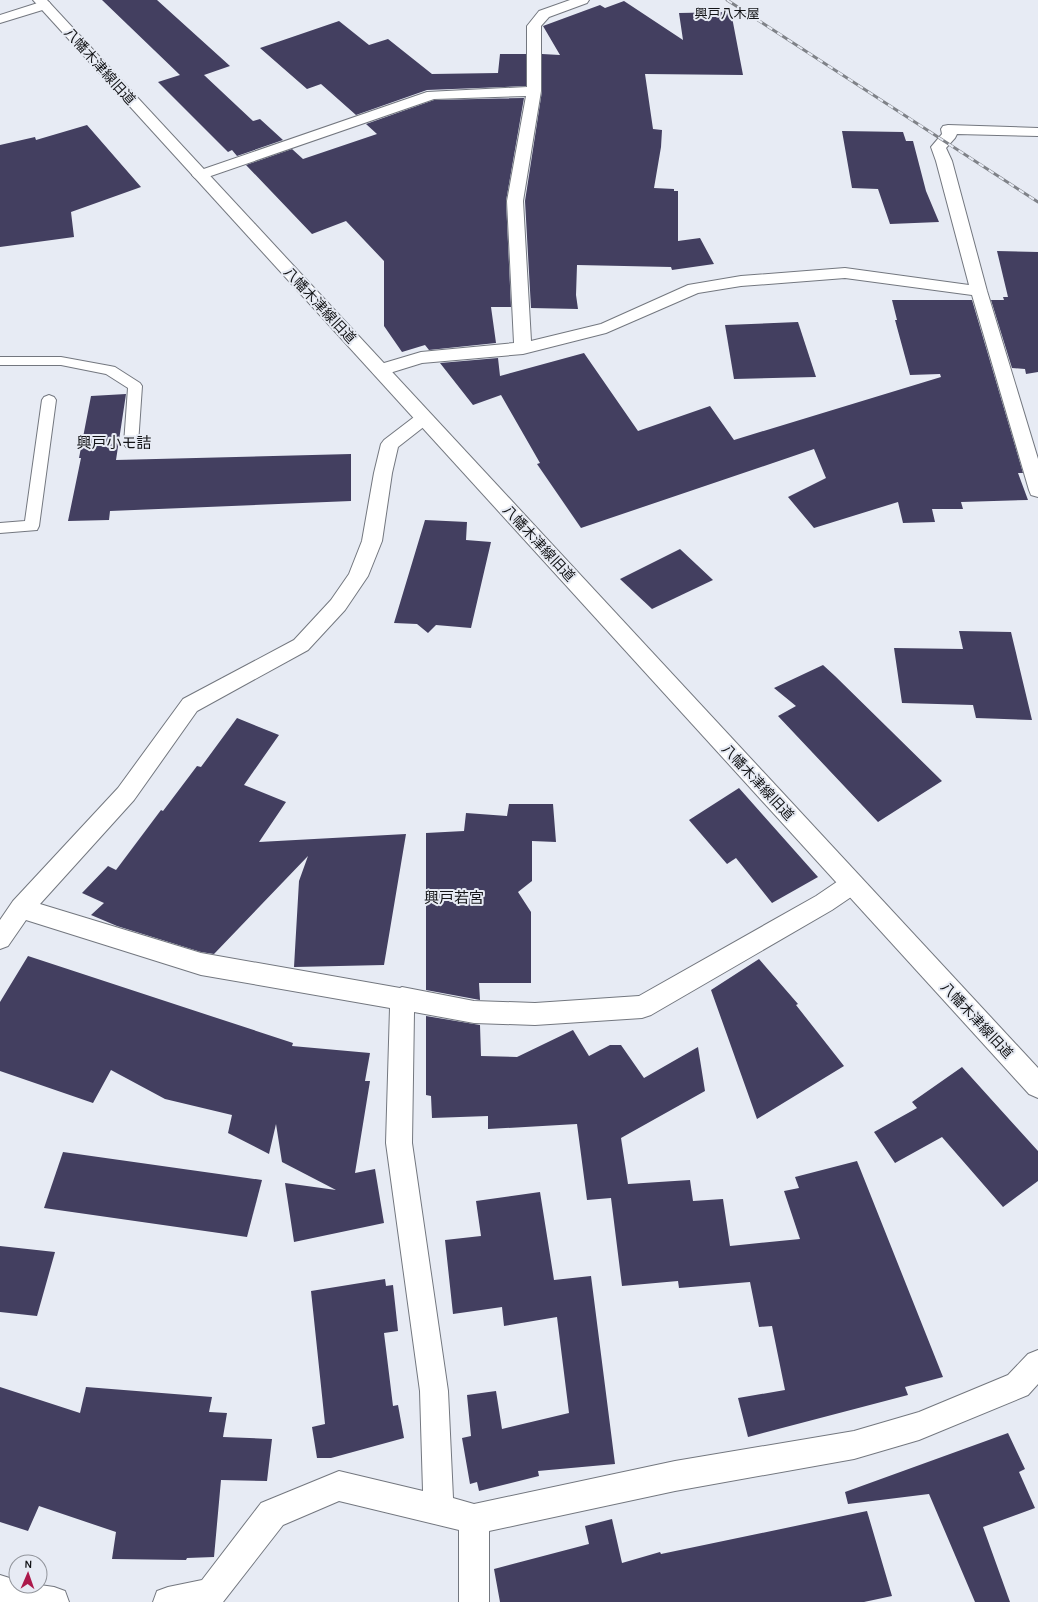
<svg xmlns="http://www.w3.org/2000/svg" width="1038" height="1602" viewBox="0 0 1038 1602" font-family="Karla,'Noto Sans JP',sans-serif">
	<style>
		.building { fill: #433f60 }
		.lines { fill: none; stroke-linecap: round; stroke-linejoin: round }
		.lane-casing { stroke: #73777f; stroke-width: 2 }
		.street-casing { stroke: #73777f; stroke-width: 2 }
		.secondary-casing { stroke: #73777f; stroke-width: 2 }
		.lane { fill: #fff; fill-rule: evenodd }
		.street { fill: #fff; fill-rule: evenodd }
		.secondary { fill: #fff; fill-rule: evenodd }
		.rail-casing { stroke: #7f8288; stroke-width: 3 }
		.rail { stroke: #e7ebf4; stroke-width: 2; stroke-dasharray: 6; stroke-linecap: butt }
		.labels { text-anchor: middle; stroke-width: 4; stroke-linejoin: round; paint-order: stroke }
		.far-neighbourhood-label { font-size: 13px; fill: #131417; stroke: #e7ebf4 }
		.street-label { font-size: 14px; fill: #131417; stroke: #e7ebf4 }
		.neighbourhood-label { font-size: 15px; fill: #131417; stroke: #e7ebf4 }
	</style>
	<rect width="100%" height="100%" fill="#e7ebf4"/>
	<g class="building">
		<polygon points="102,0 157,0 230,66 204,75 253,121 260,119 283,140 237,156 232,150 228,152 158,82 180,75"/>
		<polygon points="624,1 683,40 679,13 731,12 743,75 645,74 653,129 662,130 661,147 654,188 674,189 674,191 678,191 678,241 700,238 714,264 672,270 671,267 577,265 576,295 578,309 531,308 525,201 542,91 542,54 560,55 543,26 600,5 605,8"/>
		<polygon points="339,21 369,45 388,39 432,74 498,73 500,54 526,54 526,86 427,90 356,115 321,84 307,89 260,48"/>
		<polygon points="524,98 506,201 511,307 491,307 496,343 429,350 425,345 402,352 384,326 384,261 346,221 312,234 246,165 292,149 303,159 377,134 366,124 434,100"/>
		<polygon points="87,125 141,187 71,212 74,237 0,247 0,145 35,137 36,140"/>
		<polygon points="842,131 903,132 906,141 913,141 926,191 939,222 890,224 878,189 852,188"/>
		<polygon points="997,251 1038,252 1038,372 1026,374 1025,369 1012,368 991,300 1004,300 1003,297 1008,297"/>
		<polygon points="892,300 972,300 1023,473 1018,473 1028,500 961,502 963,509 932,509 935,522 903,523 898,502 814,528 788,497 826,478 814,449 581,528 537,464 540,463 501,395 473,405 440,363 498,358 500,376 584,353 638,431 710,406 734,440 941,377 940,374 910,375 895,320 897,320"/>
		<polygon points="798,322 816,377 734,379 725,325"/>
		<polygon points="126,394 116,460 351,454 351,501 110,511 109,520 68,521 81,458 79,458 91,396"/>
		<polygon points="425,520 467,522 466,540 491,542 471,628 436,625 428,633 417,624 394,623"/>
		<polygon points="680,549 713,580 652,609 620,579"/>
		<polygon points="959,631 1011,632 1032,720 976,718 973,705 902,703 894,648 963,649"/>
		<polygon points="823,665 835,676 942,781 878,822 778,716 796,706 774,688"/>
		<polygon points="237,718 279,735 244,785 286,802 259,842 406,834 384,965 294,967 299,881 308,856 214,954 201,952 117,926 91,915 104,903 82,893 108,866 116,870 161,810 163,811 197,766 201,767"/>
		<polygon points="739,788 818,877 772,903 736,858 727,864 689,820"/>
		<polygon points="509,804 553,804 556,842 532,841 532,881 518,892 531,912 531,983 479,983 480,1000 426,990 426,833 464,831 466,813 507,816"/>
		<polygon points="28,956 293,1043 292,1046 370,1053 365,1081 370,1081 355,1173 375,1169 384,1223 294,1242 285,1183 336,1190 282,1162 276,1124 269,1154 228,1133 232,1115 165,1099 111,1070 93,1103 0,1071 0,1002"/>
		<polygon points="759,959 798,1004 796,1005 844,1066 757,1119 711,990"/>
		<polygon points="426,1016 480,1025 481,1056 517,1057 573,1030 589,1056 610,1045 621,1045 644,1078 698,1047 705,1091 621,1138 628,1184 690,1180 693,1201 723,1199 730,1246 800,1239 784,1191 799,1188 795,1177 857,1161 943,1377 905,1387 908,1395 748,1437 738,1398 785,1390 772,1326 759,1327 750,1282 679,1288 678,1281 622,1286 611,1198 587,1200 577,1124 488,1129 488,1116 432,1118 431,1096 426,1095"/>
		<polygon points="962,1067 1038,1151 1038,1181 1003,1207 942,1137 895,1163 874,1132 917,1108 912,1102"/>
		<polygon points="63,1152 262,1180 247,1237 44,1208"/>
		<polygon points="540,1192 554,1280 591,1276 615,1464 538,1471 539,1476 479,1491 477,1482 470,1484 462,1438 471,1436 467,1395 496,1391 502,1429 569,1413 557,1317 504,1326 502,1307 453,1314 445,1240 481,1236 476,1201"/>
		<polygon points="0,1246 55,1252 37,1316 0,1312"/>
		<polygon points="385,1279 386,1286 393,1285 398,1331 384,1333 393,1406 398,1405 404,1438 331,1458 317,1458 312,1427 325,1424 311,1291"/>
		<polygon points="0,1387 80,1413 86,1387 212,1397 209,1412 227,1413 223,1437 272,1439 267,1481 221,1480 214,1557 187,1558 186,1560 112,1559 116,1532 39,1506 28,1531 0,1522"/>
		<polygon points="1008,1433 1025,1469 1019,1472 1035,1508 983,1527 1010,1602 975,1602 929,1494 848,1504 845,1492"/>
		<polygon points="867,1511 892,1596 864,1602 500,1602 494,1569 589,1544 585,1526 612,1519 622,1563 660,1552 661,1554"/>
	</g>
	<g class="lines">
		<defs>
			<g id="lane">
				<polygon points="0,357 61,357 110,366 115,367 140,383 142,386 138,444 136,447 131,449 126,447 124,444 128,388 106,374 61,365 0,365"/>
				<polygon points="49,395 54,397 56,400 39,526 37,530 0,533 0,523 25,521 42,400 44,397"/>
			</g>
			<g id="street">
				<polygon points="570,0 589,0 587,3 549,17 541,26 541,91 523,201 531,341 601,324 688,285 741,276 845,268 969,285 936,161 931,147 942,134 941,129 943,126 948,125 1038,128 1038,136 957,134 955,138 946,148 952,161 987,291 1038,459 1038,497 1031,495 1029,490 972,295 845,278 741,286 698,293 606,333 523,354 422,363 380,376 374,374 371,370 374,366 421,352 514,343 507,201 526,96 434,99 205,178 200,180 195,178 192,175 195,172 427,92 527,87 527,26 539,11"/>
				<polygon points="44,1 49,2 51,5 49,8 0,23 0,15"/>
				<polygon points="424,412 430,414 433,418 430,422 398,447 392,473 382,541 368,576 345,610 308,650 197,711 134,800 40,904 201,953 400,988 402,987 474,1001 535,1003 639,996 816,896 844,877 852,874 860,877 863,884 860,891 832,910 651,1015 642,1018 535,1025 474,1023 414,1012 412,1143 448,1391 453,1498 474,1504 675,1461 854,1431 919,1412 1008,1375 1028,1354 1038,1350 1038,1384 1028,1395 919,1440 854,1459 675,1491 489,1531 489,1602 459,1602 459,1530 339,1501 283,1525 223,1602 153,1602 157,1591 168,1587 202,1580 261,1503 339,1471 423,1491 420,1391 386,1143 390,1008 201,975 26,920 8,946 0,949 0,920 13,901 118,788 183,699 294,640 331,600 349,574 362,541 374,473 381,444 384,440 418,414"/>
				<polygon points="0,1575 16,1580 16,1586 40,1586 40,1585 54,1587 65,1591 69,1602 0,1602"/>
			</g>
			<polygon id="secondary" points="33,0 47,0 1038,1068 1038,1098 1029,1094"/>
		</defs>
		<use href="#lane" class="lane-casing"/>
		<use href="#street" class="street-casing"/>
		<use href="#secondary" class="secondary-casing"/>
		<use href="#lane" class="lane"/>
		<use href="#street" class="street"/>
		<use href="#secondary" class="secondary"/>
		<defs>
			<polyline id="rail" points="727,0 1038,202"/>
		</defs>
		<use href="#rail" class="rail-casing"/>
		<use href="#rail" class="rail"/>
	</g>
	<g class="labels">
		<g class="far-neighbourhood-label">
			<text x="727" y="18">興戸八木屋</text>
		</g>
		<g class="street-label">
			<text transform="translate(100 66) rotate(48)" y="5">八幡木津線旧道</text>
			<text transform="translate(320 305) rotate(47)" y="5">八幡木津線旧道</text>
			<text transform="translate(539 543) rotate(47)" y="5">八幡木津線旧道</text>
			<text transform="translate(758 782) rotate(47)" y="5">八幡木津線旧道</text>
			<text transform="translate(977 1020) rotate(47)" y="5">八幡木津線旧道</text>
		</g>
		<g class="neighbourhood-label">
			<text x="114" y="448">興戸小モ詰</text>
			<text x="454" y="903">興戸若宮</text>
		</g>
	</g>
	<g transform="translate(28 1574) rotate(2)"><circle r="19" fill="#e7ebf4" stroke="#92959c"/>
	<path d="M0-3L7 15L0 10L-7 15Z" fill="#ac194b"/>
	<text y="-6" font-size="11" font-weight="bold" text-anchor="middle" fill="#131417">N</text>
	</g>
</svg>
